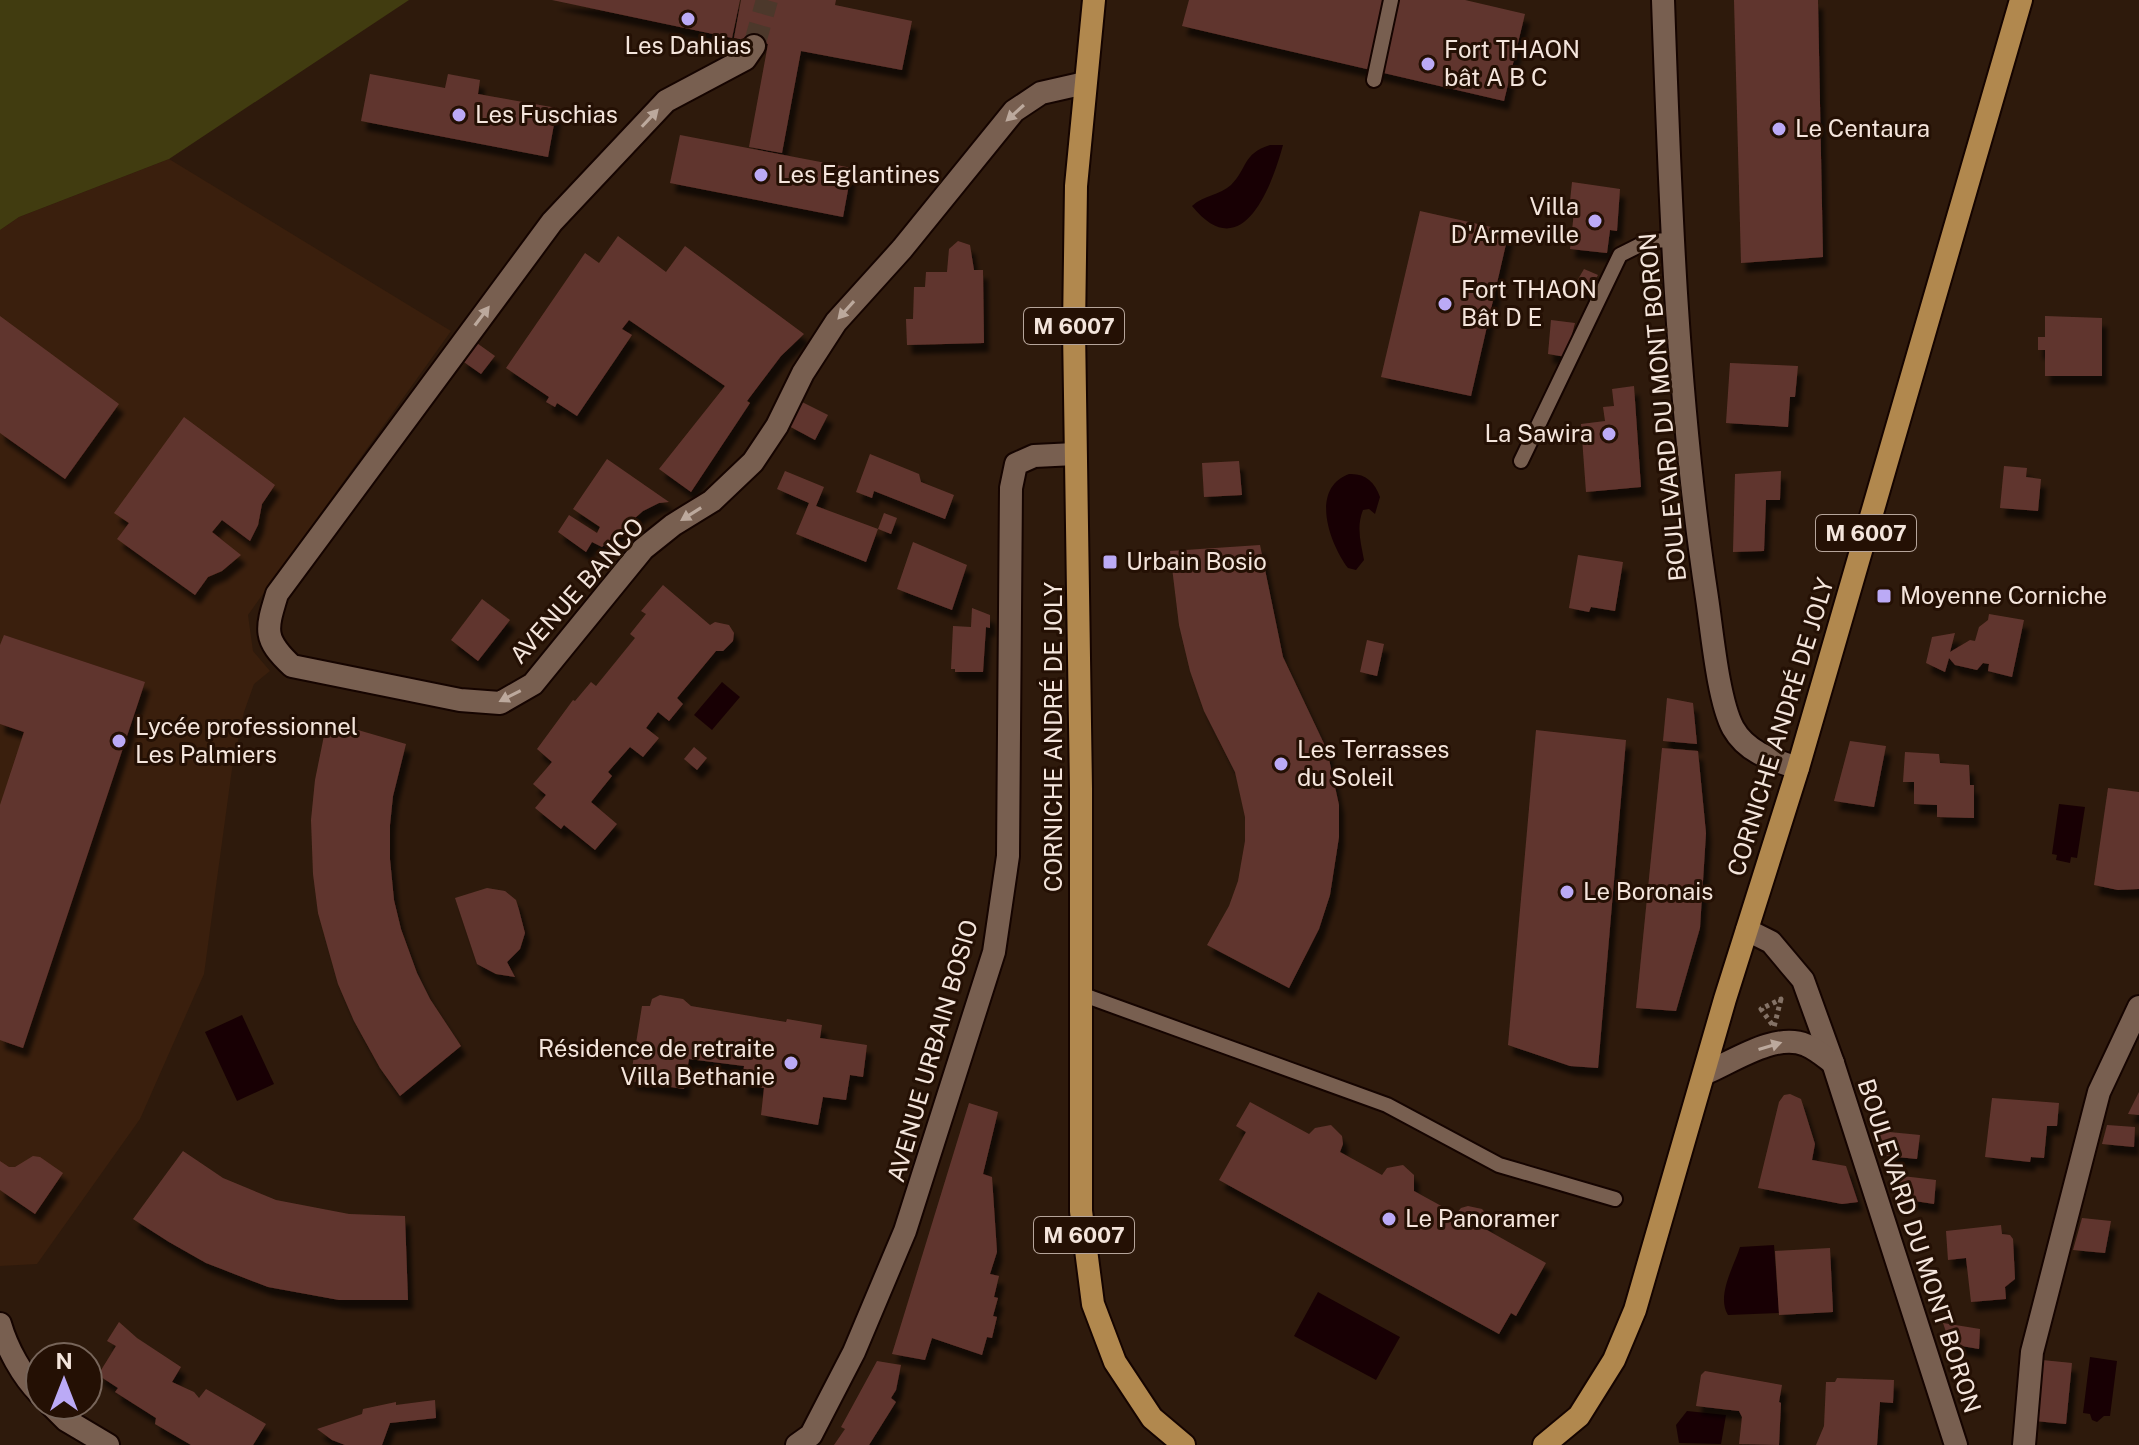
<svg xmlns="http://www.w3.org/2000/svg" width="2139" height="1445" viewBox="0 0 2139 1445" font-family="'Public Sans',sans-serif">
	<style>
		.built { fill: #3a1f0d }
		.green { fill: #413c10 }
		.water { fill: #180004 }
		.building { fill: #61352e; filter: url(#shadow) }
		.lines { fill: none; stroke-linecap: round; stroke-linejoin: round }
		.minor-tunnel { stroke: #4c382b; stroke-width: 22; stroke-dasharray: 22 11; stroke-linecap: butt }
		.service-casing { stroke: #150400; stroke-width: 18 }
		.minor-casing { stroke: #150400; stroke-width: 26 }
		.tertiary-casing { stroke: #150400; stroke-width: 26 }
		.primary-casing { stroke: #150400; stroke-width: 26 }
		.path { stroke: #847266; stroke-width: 5; stroke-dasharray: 4 4; stroke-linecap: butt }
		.service { stroke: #785f50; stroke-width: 14 }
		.minor { stroke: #785f50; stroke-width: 22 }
		.tertiary { stroke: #785f50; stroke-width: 22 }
		.primary { stroke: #b1884e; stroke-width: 22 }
		.oneway { fill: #bca99d }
		.poi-dot { fill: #bbaaf6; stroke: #241004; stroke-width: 3 }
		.labels { text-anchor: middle; stroke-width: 6; stroke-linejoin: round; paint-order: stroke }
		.shield { fill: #241004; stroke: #b6a59b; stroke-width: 2 }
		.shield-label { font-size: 22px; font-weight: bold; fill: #f4e5dc }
		.poi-label { font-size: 24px; fill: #f4e5dc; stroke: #241004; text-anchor: start }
		.street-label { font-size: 24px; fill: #f4e5dc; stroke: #241004 }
	</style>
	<defs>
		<filter id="shadow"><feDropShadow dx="5" dy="9" stdDeviation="2" flood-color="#0009"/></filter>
	</defs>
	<rect width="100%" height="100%" fill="#2e1a0c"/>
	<polygon class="built" points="169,159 451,331 248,615 253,651 270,671 254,684 244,712 232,769 204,974 140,1119 37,1264 0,1266 0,230 19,217"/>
	<polygon class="green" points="0,0 409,0 169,159 19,217 0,230"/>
	<g class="water">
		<path d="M1270,145H1283C1272,186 1242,268 1192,206C1204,195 1220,195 1231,185C1248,168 1242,154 1270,145Z"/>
		<path d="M1349,474C1365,473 1375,482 1380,497L1375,514L1369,509L1363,510C1356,527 1361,543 1364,560L1356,570L1348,568C1330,544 1309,489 1349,474Z"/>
		<polygon points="722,682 740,697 712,730 694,715"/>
		<polygon points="2059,804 2085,807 2077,858 2071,857 2070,863 2056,860 2057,855 2052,854"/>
		<polygon points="242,1015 274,1084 237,1101 205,1032"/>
		<path d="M1774,1245L1779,1313L1728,1315C1716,1296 1734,1266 1740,1247Z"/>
		<polygon points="1318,1292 1400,1337 1376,1380 1294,1336"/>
		<polygon points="2090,1357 2117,1361 2110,1416 2104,1416 2097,1422 2092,1420 2090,1414 2083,1413"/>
		<polygon points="1687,1411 1726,1415 1721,1444 1679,1443 1676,1425"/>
	</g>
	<g class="building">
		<polygon points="552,0 740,0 732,38"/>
		<polygon points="741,0 836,0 835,5 912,21 902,70 801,51 782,153 749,147 768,44 734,38"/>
		<polygon points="1189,0 1465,0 1525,14 1504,101 1182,26"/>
		<polygon points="1734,0 1818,0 1823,257 1741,263"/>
		<polygon points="370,74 445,88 448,74 480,80 478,94 557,108 548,157 361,121"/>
		<polygon points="680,135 852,168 843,217 670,183"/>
		<polygon points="1572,182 1620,189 1617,231 1610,230 1607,253 1570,249 1574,212 1569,211"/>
		<polygon points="1420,211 1509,231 1471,396 1381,377"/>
		<polygon points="618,236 666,272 685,246 804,334 781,356 747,401 750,403 691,492 659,469 725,386 629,320 622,329 632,335 577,416 557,403 555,407 546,402 549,397 506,368 585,253 599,263"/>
		<polygon points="958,241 970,245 974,270 983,270 984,343 907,345 906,319 913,319 914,287 925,287 926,272 947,272 949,249"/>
		<polygon points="1584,269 1598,275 1588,292 1574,286"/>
		<polygon points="0,316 119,404 65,479 0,433"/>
		<polygon points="2045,316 2102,318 2102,376 2045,376 2045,350 2038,350 2038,337 2045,337"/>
		<polygon points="1551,320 1575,323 1566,357 1548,354"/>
		<polygon points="474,341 495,356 481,374 461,360"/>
		<polygon points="1730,363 1798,366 1795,397 1790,397 1788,427 1726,423"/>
		<polygon points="1634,386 1641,487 1586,492 1581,424 1605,421 1603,407 1614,406 1612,389"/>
		<polygon points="800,401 828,415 815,440 787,425"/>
		<polygon points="184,417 275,485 262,504 258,525 250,541 222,520 212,532 241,555 222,571 208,577 195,595 117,539 129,523 114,513"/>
		<polygon points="870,454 919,474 921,482 954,495 945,519 874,491 872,498 856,492"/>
		<polygon points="607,459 669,502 659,503 643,511 602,547 592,542 586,552 558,532 569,515 597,533 600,527 573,509"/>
		<polygon points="1239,461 1242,495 1204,497 1202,463"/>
		<polygon points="2004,466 2027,468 2026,477 2041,479 2038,511 2000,508"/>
		<polygon points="785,471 824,487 816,506 878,529 866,562 796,534 809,503 777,489"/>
		<polygon points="1781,471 1780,500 1766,500 1764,551 1733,552 1735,474"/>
		<polygon points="884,513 897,518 891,534 878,529"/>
		<polygon points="913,542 967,565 952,610 897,589"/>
		<polygon points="1260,545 1283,657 1327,750 1339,805 1339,837 1330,895 1319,929 1289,988 1207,945 1229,906 1238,881 1245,841 1245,817 1235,772 1204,711 1190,671 1179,625 1170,551"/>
		<polygon points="1578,555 1623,562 1615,611 1591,607 1589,612 1569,608"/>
		<polygon points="663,585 710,625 715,622 729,625 734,633 733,641 723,651 716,651 677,698 683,704 669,721 658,712 646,728 659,738 643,757 630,747 608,772 612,776 591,802 617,824 595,850 564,825 561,829 535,808 546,795 533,784 552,762 537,749 573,700 575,701 591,682 596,686 635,638 630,634 646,614 641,611"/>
		<polygon points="482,599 510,620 478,661 451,640"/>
		<polygon points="972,608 990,615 990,628 986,627 983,672 955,672 955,669 951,669 953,626 971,627"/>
		<polygon points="1989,614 2024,620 2012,677 1988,671 1989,664 1983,663 1977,670 1955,665 1949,658 1945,672 1926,663 1932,637 1955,633 1950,652 1970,640 1975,641 1979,627 1988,620"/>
		<polygon points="4,635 145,682 23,1048 0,1040 0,805 24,732 0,724 0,645"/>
		<polygon points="1367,640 1384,644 1377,676 1360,672"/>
		<polygon points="1667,698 1693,703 1697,744 1663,741"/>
		<polygon points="327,721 406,744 393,796 390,825 390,859 394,900 401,929 417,973 430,999 461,1046 400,1096 380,1068 354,1021 338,984 318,913 313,874 311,820 315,780"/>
		<polygon points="1536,730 1626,740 1598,1068 1570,1066 1508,1045"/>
		<polygon points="1850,741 1886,746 1874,807 1834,801"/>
		<polygon points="694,747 707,758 697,770 684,759"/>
		<polygon points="1662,748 1698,751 1706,833 1700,928 1676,1011 1636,1008"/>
		<polygon points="1905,752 1939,754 1940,763 1969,765 1970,785 1974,785 1974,818 1937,817 1937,805 1914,804 1914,782 1903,782"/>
		<polygon points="2108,788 2139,792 2139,889 2118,890 2094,885"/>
		<polygon points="487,888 505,891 516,900 519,910 525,933 520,949 507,962 515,977 496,974 477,964 455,898"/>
		<polygon points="660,995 683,999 691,1006 786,1022 787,1019 822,1025 820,1038 867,1045 863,1077 850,1075 846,1100 823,1097 818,1125 761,1115 764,1088 742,1085 744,1066 689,1059 684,1089 630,1081 642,1006 650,1006 652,999"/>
		<polygon points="2139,1092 2139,1115 2128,1114"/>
		<polygon points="1790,1094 1801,1099 1815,1144 1812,1160 1846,1166 1858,1202 1842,1204 1758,1188 1779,1102 1784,1095"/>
		<polygon points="1992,1098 2059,1103 2057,1126 2047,1126 2044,1158 2031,1157 2030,1162 1985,1157"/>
		<polygon points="1250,1102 1309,1134 1315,1128 1331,1125 1342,1136 1343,1144 1340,1152 1382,1175 1387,1168 1403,1165 1414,1175 1414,1191 1456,1214 1461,1208 1468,1206 1482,1209 1487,1215 1487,1230 1546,1263 1516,1316 1511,1313 1499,1334 1219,1180 1246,1132 1236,1126"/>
		<polygon points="969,1103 998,1112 983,1174 992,1177 997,1252 990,1274 999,1276 994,1297 998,1298 993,1316 997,1317 992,1338 987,1337 982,1355 932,1338 925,1360 892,1354"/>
		<polygon points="2107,1125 2135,1127 2134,1147 2102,1144"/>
		<polygon points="1879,1131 1920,1135 1917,1159 1887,1156"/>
		<polygon points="183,1151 223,1178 276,1200 349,1214 405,1216 408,1300 339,1300 268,1287 206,1263 169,1242 133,1219"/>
		<polygon points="33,1156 40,1157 63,1173 35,1214 0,1190 0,1161 9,1167 15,1167"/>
		<polygon points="1894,1175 1936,1180 1934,1204 1902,1199"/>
		<polygon points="2082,1218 2111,1221 2105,1253 2073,1250"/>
		<polygon points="2001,1225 2002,1234 2010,1235 2013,1239 2015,1279 2005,1287 2006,1299 1971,1302 1966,1258 1948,1260 1946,1231"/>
		<polygon points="1830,1248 1833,1312 1779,1315 1775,1251"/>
		<polygon points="119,1322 137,1338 181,1367 172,1382 194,1392 199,1398 206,1389 266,1424 253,1445 191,1445 155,1424 156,1418 115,1392 118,1388 98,1375 116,1346 107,1341"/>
		<polygon points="1943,1323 1980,1329 1979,1349 1950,1344"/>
		<polygon points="59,1344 79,1351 74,1357 52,1357"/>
		<polygon points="2042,1360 2072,1363 2066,1424 2035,1421"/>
		<polygon points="877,1361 901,1365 896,1390 891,1398 896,1402 869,1445 834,1445 845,1429 841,1427"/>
		<polygon points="1705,1371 1782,1385 1779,1402 1781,1403 1779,1445 1739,1444 1742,1417 1739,1411 1696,1406 1701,1375"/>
		<polygon points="1837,1378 1894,1380 1893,1403 1880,1402 1877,1445 1816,1445 1824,1426 1826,1382 1835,1382"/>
		<polygon points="435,1400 436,1418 390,1423 382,1445 345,1445 332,1440 317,1429 362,1414 363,1409 396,1402 396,1405"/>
	</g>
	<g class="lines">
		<polyline class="minor-tunnel" points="754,46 767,0"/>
		<defs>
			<g id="service">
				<polyline points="1374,80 1391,0"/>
				<polyline points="1521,461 1620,255 1648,241 1673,240"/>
				<polyline points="1081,994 1387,1105 1499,1165 1615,1199"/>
			</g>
			<g id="minor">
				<path d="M754,46L745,59L666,101L552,222L277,594C266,630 263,639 292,666L460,700L500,703L533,684L643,549L673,525L712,501L753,462L777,426L803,373L836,322L902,249L1014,111L1041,93L1085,83"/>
				<path d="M0,1324C7,1348 22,1376 40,1394"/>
				<polyline points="51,1405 66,1420 108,1445"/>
				<polyline points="797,1445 811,1435 854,1352 905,1231 994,952 1008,856 1011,488 1016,464 1034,456 1075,454"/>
				<polyline points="2024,1445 2032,1352 2099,1092 2139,1007"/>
			</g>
			<g id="tertiary">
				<path d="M1663,0C1670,199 1677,400 1707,598C1712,631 1718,700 1733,728C1747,753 1773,760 1798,768"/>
				<polyline points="1747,930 1771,942 1803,980 1833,1063 1956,1445"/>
				<path d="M1706,1073C1734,1061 1776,1032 1806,1045C1816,1049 1825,1057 1833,1063"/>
			</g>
			<g id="primary">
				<polyline points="1094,0 1076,186 1074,329 1081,789 1081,1211 1093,1304 1115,1362 1152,1418 1184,1445"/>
				<polyline points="1544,1445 1579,1416 1614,1360 1635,1310 1725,999 1798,768 2021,0"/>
			</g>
		</defs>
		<use href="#service" class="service-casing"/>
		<use href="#minor" class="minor-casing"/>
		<use href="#tertiary" class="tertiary-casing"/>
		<use href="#primary" class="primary-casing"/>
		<polygon class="path" points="1781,999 1774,1027 1761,1009"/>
		<use href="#service" class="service"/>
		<use href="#minor" class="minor"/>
		<use href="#tertiary" class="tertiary"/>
		<use href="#primary" class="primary"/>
	</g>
	<defs><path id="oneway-solid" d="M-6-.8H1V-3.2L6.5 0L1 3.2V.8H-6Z" transform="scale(2)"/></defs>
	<g class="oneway">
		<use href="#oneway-solid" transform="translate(1015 113) rotate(138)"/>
		<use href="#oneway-solid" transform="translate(650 118) rotate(-47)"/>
		<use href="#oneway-solid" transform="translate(846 310) rotate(132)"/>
		<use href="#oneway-solid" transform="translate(482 316) rotate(-53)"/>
		<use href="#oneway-solid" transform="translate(691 514) rotate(148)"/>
		<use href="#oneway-solid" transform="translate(510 696) rotate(153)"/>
		<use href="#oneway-solid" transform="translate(1770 1046) rotate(-17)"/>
	</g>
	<g class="poi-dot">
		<circle cx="688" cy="19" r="8"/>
		<circle cx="1428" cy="64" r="8"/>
		<circle cx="459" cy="115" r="8"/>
		<circle cx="1779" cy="129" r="8"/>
		<circle cx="761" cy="175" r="8"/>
		<circle cx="1595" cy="221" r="8"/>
		<circle cx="1445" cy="304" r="8"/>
		<circle cx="1609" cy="434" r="8"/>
		<rect x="1102" y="554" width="16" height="16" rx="4"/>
		<rect x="1876" y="588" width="16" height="16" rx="4"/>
		<circle cx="119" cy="741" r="8"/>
		<circle cx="1281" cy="764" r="8"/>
		<circle cx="1567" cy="892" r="8"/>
		<circle cx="791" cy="1063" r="8"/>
		<circle cx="1389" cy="1219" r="8"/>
	</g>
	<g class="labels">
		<g class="shield">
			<rect x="1024" y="308" width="100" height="36" rx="6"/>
			<rect x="1816" y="515" width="100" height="36" rx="6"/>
			<rect x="1034" y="1217" width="100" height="36" rx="6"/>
		</g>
		<g class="shield-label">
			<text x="1074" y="334">M 6007</text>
			<text x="1866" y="541">M 6007</text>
			<text x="1084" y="1243">M 6007</text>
		</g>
		<g class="poi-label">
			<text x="688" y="54" text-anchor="middle">Les Dahlias</text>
			<text x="1444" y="58">Fort THAON<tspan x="1444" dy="28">bât A B C</tspan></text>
			<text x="475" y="123">Les Fuschias</text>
			<text x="1795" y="137">Le Centaura</text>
			<text x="777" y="183">Les Eglantines</text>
			<text x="1579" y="215" text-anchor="end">Villa<tspan x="1579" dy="28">D'Armeville</tspan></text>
			<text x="1461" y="298">Fort THAON<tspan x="1461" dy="28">Bât D E</tspan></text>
			<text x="1593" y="442" text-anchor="end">La Sawira</text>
			<text x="1126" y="570">Urbain Bosio</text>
			<text x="1900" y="604">Moyenne Corniche</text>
			<text x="135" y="735">Lycée professionnel<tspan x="135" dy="28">Les Palmiers</tspan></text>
			<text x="1297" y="758">Les Terrasses<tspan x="1297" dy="28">du Soleil</tspan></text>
			<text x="1583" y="900">Le Boronais</text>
			<text x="775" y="1057" text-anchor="end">Résidence de retraite<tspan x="775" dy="28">Villa Bethanie</tspan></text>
			<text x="1405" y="1227">Le Panoramer</text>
		</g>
		<g class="street-label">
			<text transform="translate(1663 407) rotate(-95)" y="8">BOULEVARD DU MONT BORON</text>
			<text transform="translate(577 591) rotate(-48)" y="8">AVENUE BANCO</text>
			<text transform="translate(1781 727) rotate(-73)" y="8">CORNICHE ANDRÉ DE JOLY</text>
			<text transform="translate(1054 737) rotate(-90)" y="8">CORNICHE ANDRÉ DE JOLY</text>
			<text transform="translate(933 1051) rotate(-74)" y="8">AVENUE URBAIN BOSIO</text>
			<text transform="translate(1919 1246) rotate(72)" y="8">BOULEVARD DU MONT BORON</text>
		</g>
	</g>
	<g transform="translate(64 1381)"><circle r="38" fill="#241004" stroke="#77655a" stroke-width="2"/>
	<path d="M0-6L14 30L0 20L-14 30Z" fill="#bbaaf6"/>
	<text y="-12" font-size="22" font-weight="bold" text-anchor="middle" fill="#f4e5dc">N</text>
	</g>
</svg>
